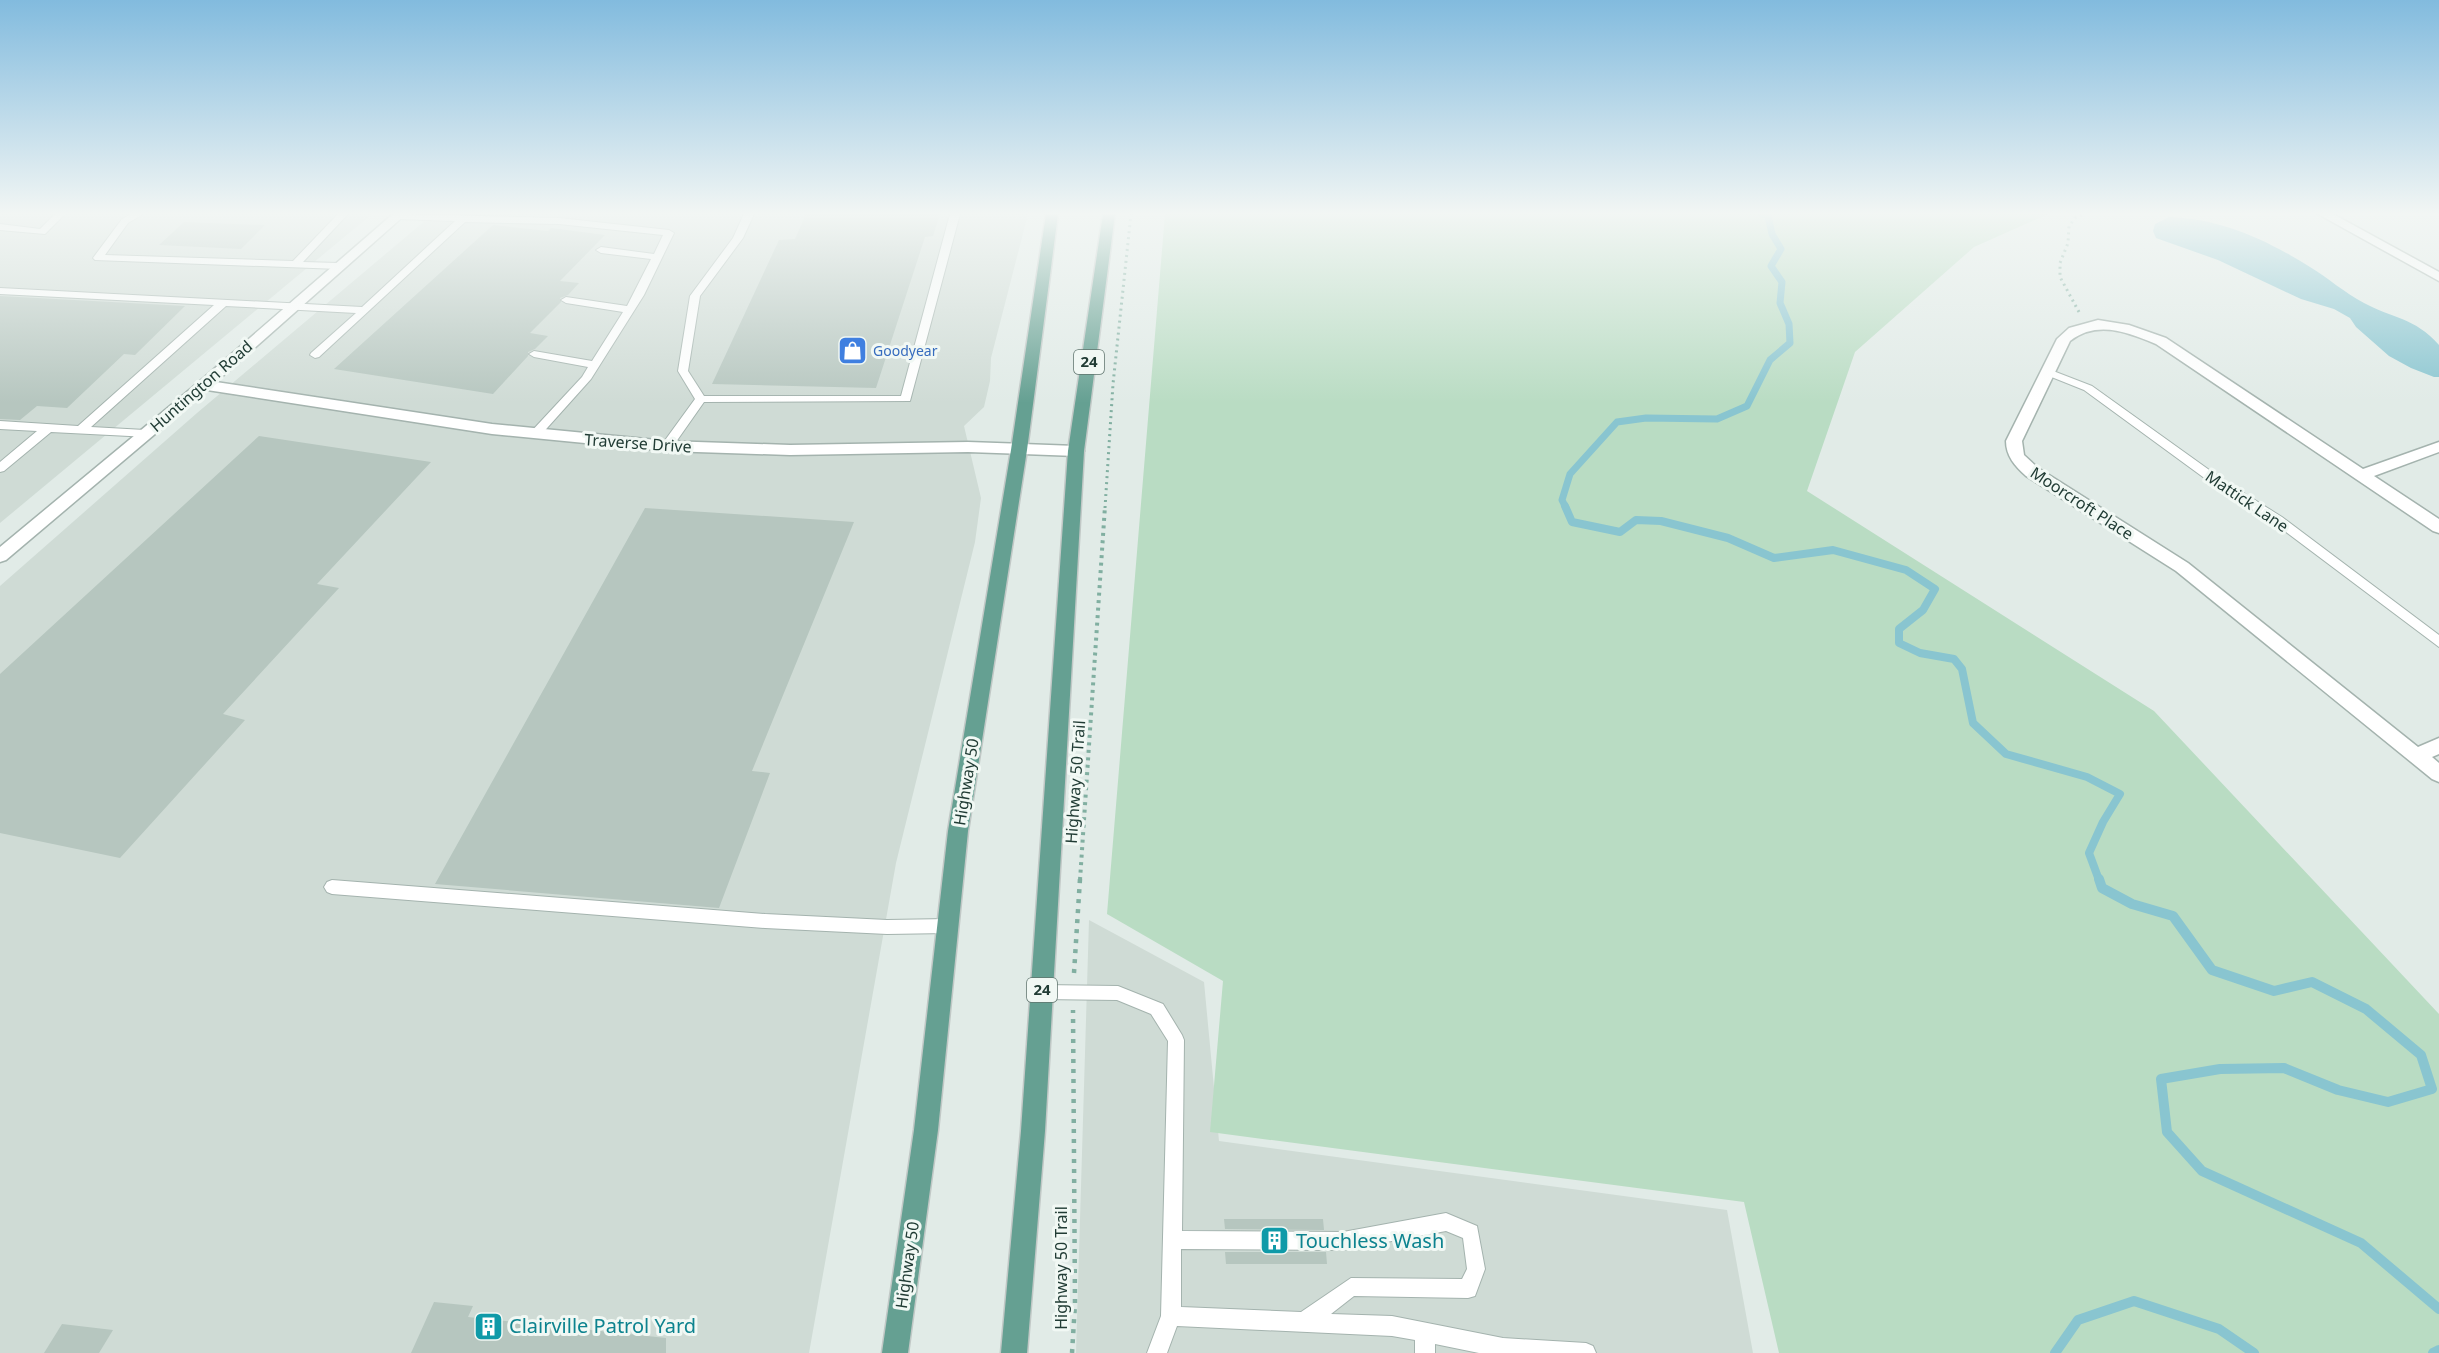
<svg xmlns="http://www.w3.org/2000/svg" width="2439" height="1353" viewBox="0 0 2439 1353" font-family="'Noto Sans',sans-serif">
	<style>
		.built { fill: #cfdbd5 }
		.green { fill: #b9dcc3 }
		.water { fill: #89c5d0 }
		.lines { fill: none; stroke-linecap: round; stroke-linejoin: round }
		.stream-far2 { stroke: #89c5d0; stroke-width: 7 }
		.stream-far1 { stroke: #89c5d0; stroke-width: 8 }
		.stream { stroke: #89c5d0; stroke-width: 10 }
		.building { fill: #b6c6bf }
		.service-casing { stroke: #a4b3ae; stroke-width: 2 }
		.minor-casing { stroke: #a4b3ae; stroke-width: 3 }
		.primary-casing { stroke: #c1c8c6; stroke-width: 3 }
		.path-far2 { stroke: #81afa1; stroke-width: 3; stroke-dasharray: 2 4; stroke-linecap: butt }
		.path-far1 { stroke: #81afa1; stroke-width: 4; stroke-dasharray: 3 4.5; stroke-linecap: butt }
		.path { stroke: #81afa1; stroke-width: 4.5; stroke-dasharray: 4 6; stroke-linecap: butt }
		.service { fill: #fff; fill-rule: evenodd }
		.minor { fill: #fff; fill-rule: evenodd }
		.primary { fill: #65a092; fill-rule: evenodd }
		.labels { text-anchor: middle; stroke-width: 6; stroke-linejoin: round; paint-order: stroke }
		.far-shop-label { font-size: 14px; fill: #366cbe; stroke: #f1f8f4; text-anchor: start }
		.shield { fill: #f1f8f4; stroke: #5f746e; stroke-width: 1.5 }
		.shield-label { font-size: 15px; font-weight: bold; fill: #213c35 }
		.street-label { font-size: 16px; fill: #213c35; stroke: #f1f8f4 }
		.near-culture-label { font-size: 20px; fill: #0d838f; stroke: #f1f8f4; text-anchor: start }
	</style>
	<rect width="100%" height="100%" fill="#e1ebe7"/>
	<g class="built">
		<polygon points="0,214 372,214 0,523"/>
		<polygon points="433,214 1028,214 991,358 990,381 984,407 964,426 981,498 975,542 896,863 809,1353 0,1353 0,586 197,413"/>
		<polygon points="1089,920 1204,982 1219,1141 1727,1210 1753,1353 1076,1353"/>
	</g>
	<polygon class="green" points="1165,214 2048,214 1974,247 1855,352 1807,491 2154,711 2439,1014 2439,1353 1779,1353 1744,1202 1210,1132 1223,981 1107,914"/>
	<path class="water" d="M2169,217C2222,219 2265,239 2310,267C2328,278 2345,293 2364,303C2394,319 2414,317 2439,345V377H2434L2411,368L2389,356L2356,327L2350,318L2334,309L2301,299L2218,260L2156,238L2153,231L2155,224Z"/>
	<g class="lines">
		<polyline class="stream-far2" points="1566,508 1562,500 1570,474 1617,422 1646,418 1717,419 1747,406 1770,360 1790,343 1789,324 1780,303 1782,282 1771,266 1781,249 1772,234 1768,216 1762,214"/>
		<polyline class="stream-far1" points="1565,506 1572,522 1620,532 1636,520 1661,521 1728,538 1774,558 1833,550 1906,570 1935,589 1923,610 1899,629 1899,643 1920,653 1954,659 1962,669 1973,723 2006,754 2087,777 2120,794 2103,822 2089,853 2099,880"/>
		<g class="stream">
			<polyline points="2099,879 2102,888 2132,904 2173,916 2212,970 2274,991 2312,982 2366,1009 2421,1055 2432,1089 2388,1102 2338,1090 2284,1068 2220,1069 2161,1079 2167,1132 2202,1171 2361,1243 2439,1309"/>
			<polyline points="2055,1353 2078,1320 2134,1301 2219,1329 2254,1353"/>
			<polyline points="2433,1353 2439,1350"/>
		</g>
	</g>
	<g class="building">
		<polygon points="806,214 940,214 933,236 925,237 876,388 712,384 779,240 795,239"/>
		<polygon points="184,222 265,225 241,249 159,245"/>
		<polygon points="493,225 548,231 551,228 605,235 560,281 579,283 568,295 560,298 561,302 530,333 548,336 535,349 528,352 528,356 493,394 334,369"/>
		<polygon points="0,296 185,306 135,355 124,354 67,408 37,406 20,420 0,419"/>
		<polygon points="259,436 431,462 317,584 339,588 223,714 245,720 120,858 0,833 0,674"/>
		<polygon points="645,508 854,522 752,771 770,773 719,908 435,884"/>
		<polygon points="1224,1219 1323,1219 1324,1230 1225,1229"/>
		<polygon points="1225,1252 1326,1252 1327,1264 1226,1264"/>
		<polygon points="434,1302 473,1306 468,1317 666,1338 666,1353 411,1353"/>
		<polygon points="62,1324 113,1330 99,1353 44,1353"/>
	</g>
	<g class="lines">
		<defs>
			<g id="service">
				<polygon points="55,214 65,214 45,234 0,230 0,224 40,229"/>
				<polygon points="131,214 143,214 128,223 105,255 293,261 338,214 348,214 303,262 339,263 344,266 339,269 95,260 93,258 122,219"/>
				<polygon points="395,214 559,218 669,230 674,233 644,295 591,379 539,437 535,438 529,434 582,377 588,367 534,357 529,354 534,351 592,361 623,312 566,303 561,300 566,297 627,306 651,259 601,253 596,250 601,247 654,254 663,235 559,224 465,222 319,357 315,358 310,355 311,353 356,313 226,306 91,427 145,430 151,434 149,437 51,432 4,471 0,472 0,462 37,431 0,429 0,421 78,426 214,305 0,294 0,288 362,307 455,221 397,219 392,216"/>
				<polygon points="744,214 754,214 743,238 700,296 688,371 704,396 901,396 950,214 960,214 910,401 704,402 671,449 663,449 663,443 695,399 678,371 690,296 733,238"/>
				<polygon points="2048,369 2092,386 2226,482 2282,517 2439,635 2439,647 2274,523 2218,488 2084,390 2044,374 2043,372"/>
				<polygon points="332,880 765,914 887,920 948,919 954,921 956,926 954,931 948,933 887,934 765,928 332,894 327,892 324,887 327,882"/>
				<path d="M1042,985L1118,986L1163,1004L1182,1035L1184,1040L1182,1231L1343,1232L1446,1213L1477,1226L1485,1269L1475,1296L1468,1298L1354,1296L1331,1314L1392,1316L1503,1338L1586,1343L1593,1346L1596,1353H1479L1435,1344V1353H1415V1340L1392,1336L1177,1326L1167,1353H1147L1161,1316L1168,1041L1151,1014L1117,1000L1042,999L1036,997L1034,992L1036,987ZM1446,1231L1463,1238L1467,1269L1462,1279L1351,1278L1301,1312L1181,1307V1249L1343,1250Z"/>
			</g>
			<g id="minor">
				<polygon points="393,214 406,214 216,382 492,424 667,441 790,445 968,442 1076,446 1084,451 1076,456 968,452 790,455 667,451 492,434 207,390 6,560 0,562 0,547 199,382"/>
				<polygon points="2318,214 2333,214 2439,272 2439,281"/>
				<path d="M2098,320L2129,325L2166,338L2363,469L2439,442V452L2374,476L2439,519V533L2433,531L2156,344C2127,332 2097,320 2070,341L2022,441L2024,455L2038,468L2188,563L2418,747L2439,738V754L2432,757L2439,763V782L2432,779L2176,571L2026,476C2015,466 2006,456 2006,441L2057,339L2069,328Z"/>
			</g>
			<g id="primary">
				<polygon points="1046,214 1058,214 1027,450 968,831 938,1130 908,1353 882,1353 914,1130 948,831 1011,450"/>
				<polygon points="1103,214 1115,214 1084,451 1045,1131 1027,1353 1001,1353 1021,1131 1068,451"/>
			</g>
		</defs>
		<use href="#service" class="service-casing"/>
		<use href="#minor" class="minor-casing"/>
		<use href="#primary" class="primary-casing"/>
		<g class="path-far2">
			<polyline points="2079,312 2060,277 2060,263 2068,243 2069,226 2076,217 2085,214"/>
			<polyline points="1105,508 1113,384 1131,214"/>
		</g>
		<polyline class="path-far1" points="1080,880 1105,506"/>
		<g class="path">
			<polyline points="1074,973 1080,879"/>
			<polyline points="1072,1353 1075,1304 1073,1010"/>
		</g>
		<use href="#service" class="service"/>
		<use href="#minor" class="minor"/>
		<use href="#primary" class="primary"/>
	</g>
	<linearGradient id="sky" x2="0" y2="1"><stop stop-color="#82bbde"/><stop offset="0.53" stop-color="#f2f6f4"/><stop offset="1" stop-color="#f2f6f4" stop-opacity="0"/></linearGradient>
	<rect width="2439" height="403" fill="url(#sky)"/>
	<defs>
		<symbol id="shop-square" viewBox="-11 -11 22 22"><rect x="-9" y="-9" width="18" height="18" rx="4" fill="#3f7fe0" stroke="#f1f8f4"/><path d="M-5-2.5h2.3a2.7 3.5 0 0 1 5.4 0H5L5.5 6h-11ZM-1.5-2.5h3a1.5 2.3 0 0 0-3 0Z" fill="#fff"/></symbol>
		<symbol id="building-square" viewBox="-11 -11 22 22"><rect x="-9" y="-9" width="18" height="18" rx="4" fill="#0f9aa8" stroke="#f1f8f4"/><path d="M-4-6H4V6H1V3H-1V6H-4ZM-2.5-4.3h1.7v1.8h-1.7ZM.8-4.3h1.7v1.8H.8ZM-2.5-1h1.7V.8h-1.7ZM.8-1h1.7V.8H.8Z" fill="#fff"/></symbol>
	</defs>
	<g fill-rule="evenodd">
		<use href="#shop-square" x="836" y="334" width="33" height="33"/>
		<use href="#building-square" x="1258" y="1224" width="33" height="33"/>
		<use href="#building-square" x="472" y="1310" width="33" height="33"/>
	</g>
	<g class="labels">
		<g class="far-shop-label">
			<text x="873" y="356">Goodyear</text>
		</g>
		<g class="shield">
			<rect x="1074" y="350" width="30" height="24" rx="4.5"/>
			<rect x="1027" y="978" width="30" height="24" rx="4.5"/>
		</g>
		<g class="shield-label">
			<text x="1089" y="367">24</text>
			<text x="1042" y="995">24</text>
		</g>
		<g class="street-label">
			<text transform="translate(201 386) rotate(-41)" y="6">Huntington Road</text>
			<text transform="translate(638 443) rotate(4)" y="6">Traverse Drive</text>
			<text transform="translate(2247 501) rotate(34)" y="6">Mattick Lane</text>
			<text transform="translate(2082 503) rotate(33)" y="6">Moorcroft Place</text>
			<text transform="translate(966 782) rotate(-81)" y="6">Highway 50</text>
			<text transform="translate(1075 782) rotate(-86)" y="6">Highway 50 Trail</text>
			<text transform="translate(907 1265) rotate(-82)" y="6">Highway 50</text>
			<text transform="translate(1061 1268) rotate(-90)" y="6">Highway 50 Trail</text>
		</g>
		<g class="near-culture-label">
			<text x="1296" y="1248">Touchless Wash</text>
			<text x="509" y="1333">Clairville Patrol Yard</text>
		</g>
	</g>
</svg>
